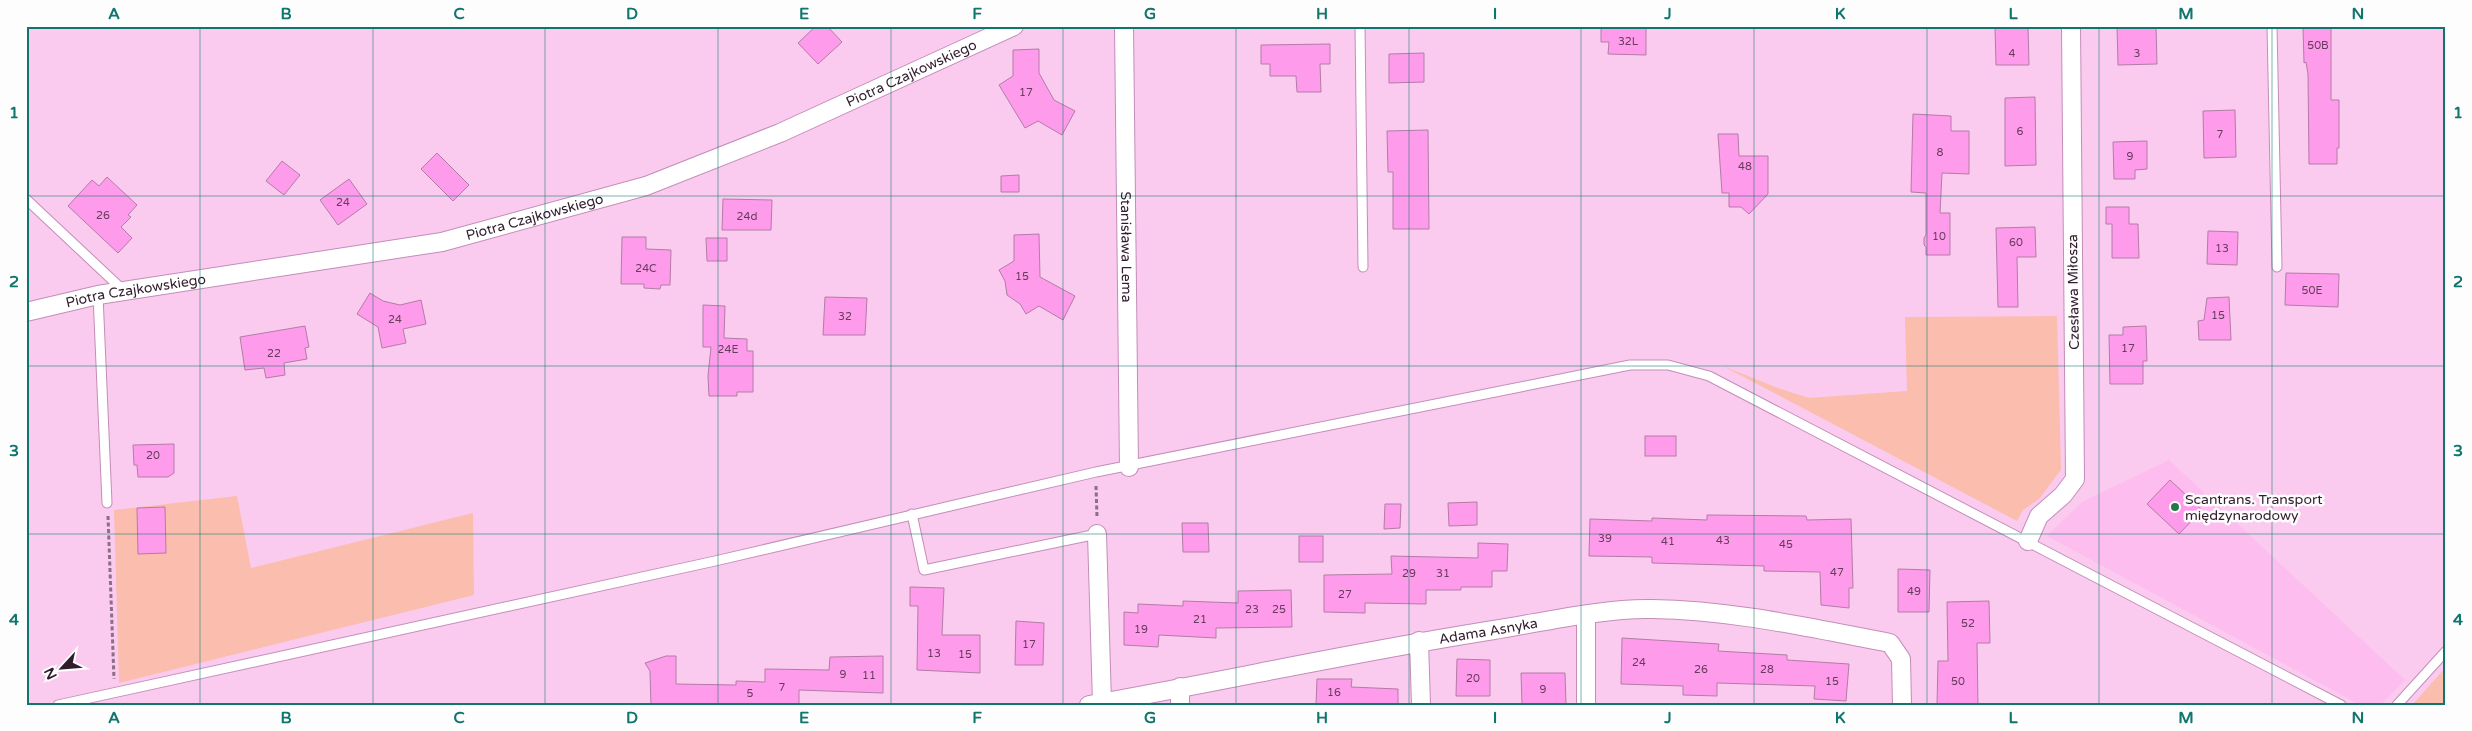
<svg xmlns="http://www.w3.org/2000/svg" width="2472" height="731" viewBox="0 0 2472 731" font-family="'Varela Round',sans-serif">
	<style>
		.built { fill: #fdbdef }
		.green { fill: #fbbdae }
		.building { fill: #ff9beb; stroke: #b27ca6 }
		.lines { fill: none; stroke-linecap: round; stroke-linejoin: round }
		.lane-casing { stroke: #c48db8; stroke-width: 11 }
		.street-casing { stroke: #c48db8; stroke-width: 20 }
		.path { stroke: #8e6d87; stroke-width: 3; stroke-dasharray: 4 2.5; stroke-linecap: butt }
		.lane { stroke: #fff; stroke-width: 9 }
		.street { stroke: #fff; stroke-width: 18 }
		.grid { fill: none; stroke: #0f766e; stroke-width: 1; stroke-opacity: 0.55 }
		.poi-dot { fill: #26784a; stroke: #fdfdfd; stroke-width: 2 }
		.labels { text-anchor: middle; stroke-width: 5; stroke-linejoin: round; paint-order: stroke }
		.number-label { font-size: 11px; fill: #643c5c }
		.street-label { font-size: 14px; fill: #311c2d; stroke: #fdfdfd }
		.poi-label { font-size: 14px; fill: #311c2d; stroke: #fdfdfd; text-anchor: start }
		.neatline { fill: none; stroke: #0f766e; stroke-width: 2 }
		.grid-label { font-size: 16px; text-anchor: middle; font-weight: bold; fill: #0f766e }
	</style>
	<rect width="100%" height="100%" fill="#facbef"/>
	<polygon class="built" points="2169,460 2405,680 2381,705 2360,705 2047,536 2082,502"/>
	<g class="green">
		<polygon points="2057,316 2061,470 2039,499 2023,510 2017,521 1723,366 1775,387 1809,398 1907,391 1905,317"/>
		<polygon points="237,496 251,568 473,513 474,595 119,683 114,510"/>
		<polygon points="2446,667 2446,705 2414,705 2414,703"/>
	</g>
	<g class="building">
		<polygon points="816,26 827,26 842,42 818,64 798,43"/>
		<polygon points="1601,26 1646,26 1646,55 1608,54 1609,42 1601,42"/>
		<polygon points="1995,26 2028,26 2029,65 1996,65"/>
		<polygon points="2117,26 2156,26 2157,64 2118,65"/>
		<polygon points="2303,27 2331,27 2331,100 2339,100 2339,148 2337,148 2337,164 2309,164 2308,74 2306,62 2304,63"/>
		<polygon points="1330,44 1330,64 1320,64 1321,92 1297,92 1296,76 1270,76 1270,64 1261,64 1261,45"/>
		<polygon points="1039,49 1039,73 1054,100 1075,111 1062,135 1038,121 1025,128 999,85 1013,76 1013,50"/>
		<polygon points="1424,53 1424,82 1389,83 1389,54"/>
		<polygon points="2035,97 2036,165 2005,166 2005,98"/>
		<polygon points="2235,110 2236,157 2204,158 2203,111"/>
		<polygon points="1913,114 1951,116 1951,131 1969,131 1969,174 1942,173 1940,213 1950,213 1950,255 1926,255 1926,247 1924,245 1924,238 1926,235 1926,193 1911,192"/>
		<polygon points="1428,130 1429,229 1393,229 1393,172 1388,172 1387,131"/>
		<polygon points="1718,134 1738,134 1739,156 1768,156 1768,194 1749,214 1741,207 1729,207 1729,193 1722,193"/>
		<polygon points="2147,141 2147,169 2135,170 2135,179 2114,179 2113,142"/>
		<polygon points="437,153 469,185 453,201 421,169"/>
		<polygon points="282,161 300,175 284,195 266,181"/>
		<polygon points="1019,175 1019,192 1001,192 1001,176"/>
		<polygon points="107,177 137,205 128,215 131,217 121,227 132,238 118,253 68,206 92,180 99,186"/>
		<polygon points="349,179 367,204 338,225 320,200"/>
		<polygon points="723,199 772,200 771,230 722,230"/>
		<polygon points="2106,207 2129,207 2129,224 2138,224 2139,258 2112,258 2112,224 2106,224"/>
		<polygon points="2035,227 2036,257 2017,257 2018,307 1998,307 1996,228"/>
		<polygon points="2208,231 2238,232 2237,265 2207,264"/>
		<polygon points="1039,234 1040,277 1075,296 1063,320 1039,306 1026,314 1020,304 1007,295 1005,281 999,270 1014,261 1014,235"/>
		<polygon points="622,237 646,237 646,249 671,250 670,285 661,285 660,289 644,288 644,284 621,284"/>
		<polygon points="706,238 727,238 727,261 707,261"/>
		<polygon points="2286,273 2339,274 2338,307 2285,305"/>
		<polygon points="370,293 383,301 400,305 421,300 426,324 403,329 406,343 382,348 378,327 357,314"/>
		<polygon points="825,297 867,298 865,335 823,335"/>
		<polygon points="2229,297 2231,340 2199,340 2198,321 2204,320 2207,298"/>
		<polygon points="703,305 725,306 724,338 747,339 747,351 753,351 753,392 737,392 737,396 709,396 708,376 711,347 703,347"/>
		<polygon points="305,326 309,347 305,348 307,359 284,363 285,375 266,378 264,368 245,370 240,337"/>
		<polygon points="2146,326 2147,361 2143,361 2143,384 2110,384 2109,335 2123,335 2123,327"/>
		<rect x="1645" y="436" width="31" height="20"/>
		<polygon points="174,444 174,473 168,477 138,477 137,465 134,465 133,445"/>
		<polygon points="2170,480 2202,510 2179,534 2147,504"/>
		<polygon points="1477,502 1477,525 1449,526 1448,503"/>
		<polygon points="1385,504 1401,504 1400,528 1384,529"/>
		<polygon points="165,507 166,553 138,554 137,508"/>
		<polygon points="1707,515 1806,516 1807,520 1851,519 1853,588 1849,588 1849,608 1821,605 1820,572 1764,571 1764,566 1652,563 1652,557 1589,556 1590,519 1652,521 1652,518 1707,520"/>
		<polygon points="1182,523 1208,523 1209,552 1183,552"/>
		<rect x="1299" y="536" width="24" height="26"/>
		<polygon points="1478,543 1508,544 1507,571 1492,571 1492,587 1461,587 1461,590 1426,590 1426,604 1365,603 1365,613 1324,612 1324,575 1392,574 1391,556 1478,558"/>
		<polygon points="1898,569 1930,570 1929,612 1898,612"/>
		<polygon points="910,587 944,588 942,635 980,635 980,673 917,670 918,606 910,606"/>
		<polygon points="1291,590 1292,627 1216,628 1216,638 1159,635 1158,647 1124,645 1124,612 1138,613 1138,604 1183,606 1183,601 1238,603 1238,591"/>
		<polygon points="1989,601 1990,643 1977,643 1978,705 1937,705 1938,661 1948,661 1947,602"/>
		<polygon points="1016,621 1044,623 1043,665 1015,665"/>
		<polygon points="1622,638 1719,644 1718,651 1787,655 1787,660 1849,664 1846,701 1814,699 1815,686 1717,683 1717,696 1683,695 1683,686 1621,684"/>
		<polygon points="666,656 676,656 676,684 736,685 736,681 765,682 765,669 829,670 830,657 883,656 883,693 799,690 799,705 651,705 650,671 645,663"/>
		<polygon points="1457,659 1490,660 1490,696 1456,696"/>
		<polygon points="1521,673 1565,673 1566,705 1522,705"/>
		<polygon points="1317,679 1352,679 1351,687 1398,689 1398,705 1316,705"/>
	</g>
	<g class="lines">
		<defs>
			<g id="lane">
				<polyline points="1360,26 1363,267"/>
				<polyline points="2272,26 2277,267"/>
				<polyline points="26,199 124,291"/>
				<polyline points="98,295 107,503"/>
				<polyline points="912,514 924,570 1097,534"/>
				<polyline points="58,705 715,561 1096,472 1630,365 1668,365 1709,376 2341,705"/>
				<polyline points="2397,705 2446,651"/>
			</g>
			<g id="street">
				<path id="s1" d="M1124,26L1129,467"/>
				<path id="s2" d="M26,312L98,295L442,242L646,186L780,133L1014,26"/>
				<polyline points="1097,534 1102,703"/>
				<polyline points="2028,541 2039,516 2063,495 2075,479 2071,26"/>
				<polyline points="1586,615 1586,705"/>
				<polyline points="1419,641 1421,705"/>
				<polyline points="1180,687 1180,705"/>
				<path id="s3" d="M1089,705C1225,681 1359,651 1494,630C1543,622 1604,608 1652,609C1732,610 1811,628 1890,643L1901,659L1902,705"/>
			</g>
		</defs>
		<use href="#lane" class="lane-casing"/>
		<use href="#street" class="street-casing"/>
		<g class="path">
			<polyline points="1096,486 1097,517"/>
			<polyline points="108,516 114,679"/>
		</g>
		<use href="#lane" class="lane"/>
		<use href="#street" class="street"/>
	</g>
	<path class="grid" d="M200,26V705M373,26V705M545,26V705M718,26V705M891,26V705M1063,26V705M1236,26V705M1409,26V705M1581,26V705M1754,26V705M1927,26V705M2099,26V705M2272,26V705M26,196H2446M26,366H2446M26,534H2446"/>
	<circle class="poi-dot" cx="2175" cy="507" r="5"/>
	<g class="labels">
		<g class="number-label">
			<text x="1628" y="45">32L</text>
			<text x="2318" y="49">50B</text>
			<text x="2012" y="57">4</text>
			<text x="2137" y="57">3</text>
			<text x="1026" y="96">17</text>
			<text x="2020" y="135">6</text>
			<text x="2220" y="138">7</text>
			<text x="1940" y="156">8</text>
			<text x="2130" y="160">9</text>
			<text x="1745" y="170">48</text>
			<text x="343" y="206">24</text>
			<text x="103" y="219">26</text>
			<text x="747" y="220">24d</text>
			<text x="1939" y="240">10</text>
			<text x="2016" y="246">60</text>
			<text x="2222" y="252">13</text>
			<text x="646" y="272">24C</text>
			<text x="1022" y="280">15</text>
			<text x="2312" y="294">50E</text>
			<text x="2218" y="319">15</text>
			<text x="845" y="320">32</text>
			<text x="395" y="323">24</text>
			<text x="2128" y="352">17</text>
			<text x="728" y="353">24E</text>
			<text x="274" y="357">22</text>
			<text x="153" y="459">20</text>
			<text x="1605" y="542">39</text>
			<text x="1723" y="544">43</text>
			<text x="1668" y="545">41</text>
			<text x="1786" y="548">45</text>
			<text x="1837" y="576">47</text>
			<text x="1409" y="577">29</text>
			<text x="1443" y="577">31</text>
			<text x="1914" y="595">49</text>
			<text x="1345" y="598">27</text>
			<text x="1252" y="613">23</text>
			<text x="1279" y="613">25</text>
			<text x="1200" y="623">21</text>
			<text x="1968" y="627">52</text>
			<text x="1141" y="633">19</text>
			<text x="1029" y="648">17</text>
			<text x="934" y="657">13</text>
			<text x="965" y="658">15</text>
			<text x="1639" y="666">24</text>
			<text x="1701" y="673">26</text>
			<text x="1767" y="673">28</text>
			<text x="843" y="678">9</text>
			<text x="869" y="679">11</text>
			<text x="1473" y="682">20</text>
			<text x="1832" y="685">15</text>
			<text x="1958" y="685">50</text>
			<text x="782" y="691">7</text>
			<text x="1543" y="693">9</text>
			<text x="1334" y="696">16</text>
			<text x="750" y="697">5</text>
		</g>
		<g class="street-label">
			<text dy="5" stroke="none"><textPath href="#s2" startOffset="922">Piotra Czajkowskiego</textPath></text>
			<text dy="5" stroke="none"><textPath href="#s2" startOffset="518">Piotra Czajkowskiego</textPath></text>
			<text dy="5" stroke="none"><textPath href="#s1" startOffset="221">Stanisława Lema</textPath></text>
			<text dy="5" stroke="none"><textPath href="#s2" startOffset="112">Piotra Czajkowskiego</textPath></text>
			<text transform="translate(2073 292) rotate(-91)" y="5">Czesława Miłosza</text>
			<text dy="5" stroke="none"><textPath href="#s3" startOffset="406">Adama Asnyka</textPath></text>
		</g>
		<g class="poi-label">
			<text x="2185" y="504">Scantrans. Transport<tspan x="2185" dy="16">międzynarodowy</tspan></text>
		</g>
	</g>
	<rect width="2472" height="731" fill="none" stroke="#fdfdfd" stroke-width="55"/>
	<g transform="translate(62 668) rotate(244)" stroke="#fdfdfd" stroke-width="4" paint-order="stroke">
	<path d="M0-4L9 19L0 12L-9 19Z" fill="#311c2d"/>
	<text y="-8" font-size="14" font-weight="bold" text-anchor="middle" fill="#311c2d">N</text>
	</g>
	<rect x="28" y="28" width="2416" height="676" class="neatline"/>
	<g class="grid-label">
		<text x="114" y="19">A</text>
		<text x="286" y="19">B</text>
		<text x="459" y="19">C</text>
		<text x="632" y="19">D</text>
		<text x="804" y="19">E</text>
		<text x="977" y="19">F</text>
		<text x="1150" y="19">G</text>
		<text x="1322" y="19">H</text>
		<text x="1495" y="19">I</text>
		<text x="1668" y="19">J</text>
		<text x="1840" y="19">K</text>
		<text x="2013" y="19">L</text>
		<text x="2186" y="19">M</text>
		<text x="2358" y="19">N</text>
		<text x="14" y="118">1</text>
		<text x="2458" y="118">1</text>
		<text x="14" y="287">2</text>
		<text x="2458" y="287">2</text>
		<text x="14" y="456">3</text>
		<text x="2458" y="456">3</text>
		<text x="14" y="625">4</text>
		<text x="2458" y="625">4</text>
		<text x="114" y="723">A</text>
		<text x="286" y="723">B</text>
		<text x="459" y="723">C</text>
		<text x="632" y="723">D</text>
		<text x="804" y="723">E</text>
		<text x="977" y="723">F</text>
		<text x="1150" y="723">G</text>
		<text x="1322" y="723">H</text>
		<text x="1495" y="723">I</text>
		<text x="1668" y="723">J</text>
		<text x="1840" y="723">K</text>
		<text x="2013" y="723">L</text>
		<text x="2186" y="723">M</text>
		<text x="2358" y="723">N</text>
	</g>
</svg>
